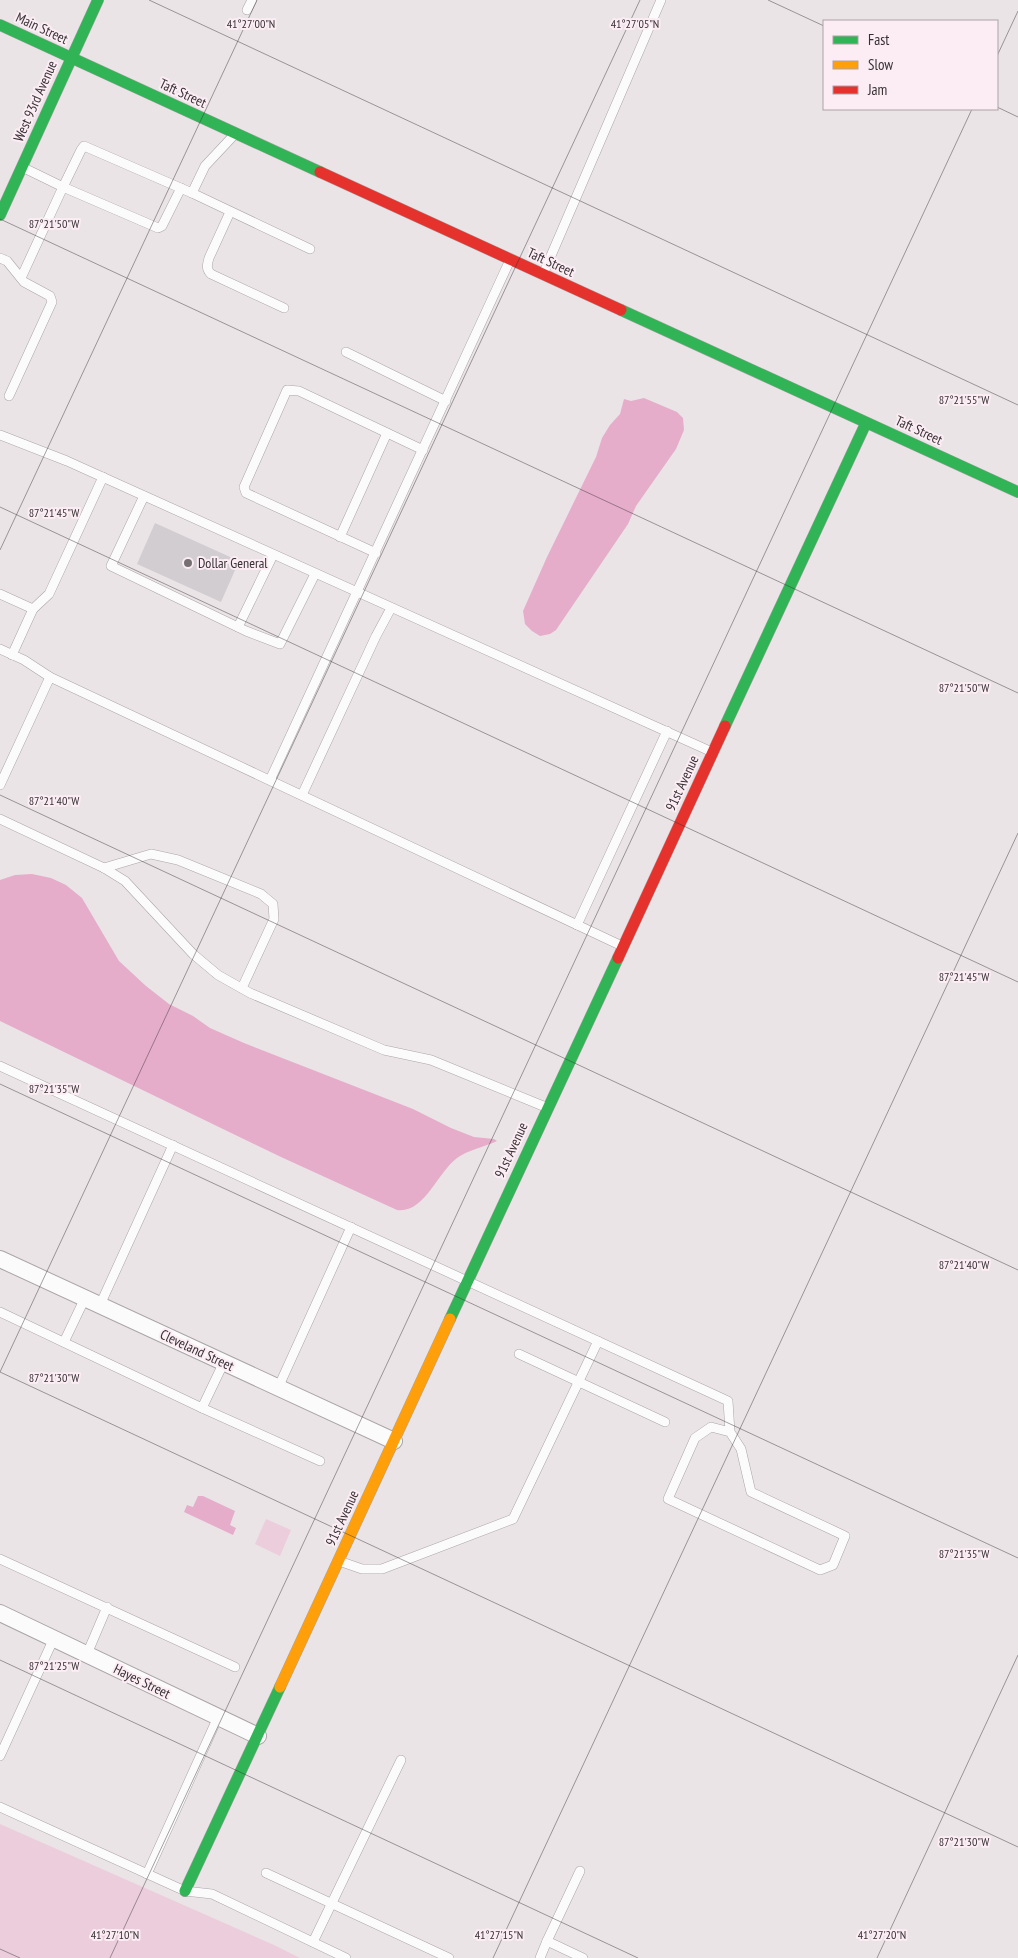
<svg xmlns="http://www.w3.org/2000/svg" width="1018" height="1958" viewBox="0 0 1018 1958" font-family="'PT Sans Narrow',sans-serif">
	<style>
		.green { fill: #eccddc }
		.water { fill: #e5adca }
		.building { fill: #d2cdd0 }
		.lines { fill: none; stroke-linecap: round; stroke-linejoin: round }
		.lane-casing { stroke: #aaa5a8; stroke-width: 10 }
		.street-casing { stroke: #aaa5a8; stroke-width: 18 }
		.fast-casing { stroke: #aaa5a8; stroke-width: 12 }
		.slow-casing { stroke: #aaa5a8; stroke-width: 12 }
		.jam-casing { stroke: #aaa5a8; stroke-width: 12 }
		.lane { stroke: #fcfbfb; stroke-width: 9 }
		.street { stroke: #fcfbfb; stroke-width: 16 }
		.fast { stroke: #30b455; stroke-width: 11 }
		.slow { stroke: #ff9f0a; stroke-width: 11 }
		.jam { stroke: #e5322d; stroke-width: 11 }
		.ticks { fill: none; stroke: #373134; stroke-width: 1; stroke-opacity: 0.45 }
		.poi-dot { fill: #767073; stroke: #fbedf3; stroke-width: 2 }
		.labels { text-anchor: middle; stroke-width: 4; stroke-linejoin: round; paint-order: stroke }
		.street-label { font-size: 14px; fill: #373134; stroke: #fbedf3 }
		.poi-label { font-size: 14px; fill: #373134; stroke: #fbedf3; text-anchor: start }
		.ticks-label { font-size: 12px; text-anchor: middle; fill: #373134; stroke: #fbedf3; stroke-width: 4; stroke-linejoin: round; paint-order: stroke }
	</style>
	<rect width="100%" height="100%" fill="#eae4e7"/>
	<g class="green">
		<polygon points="266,1519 291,1530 280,1556 255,1544"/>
		<polygon points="0,1824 274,1945 300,1958 0,1958"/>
	</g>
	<g class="water">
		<polygon points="644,398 677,412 683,418 684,430 676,449 636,506 628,524 556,630 550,634 540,636 532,631 525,624 523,611 547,557 596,457 602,438 610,425 620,414 624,399 631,401"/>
		<path d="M32,874L51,878L66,885L82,898L119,961L146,986L169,1004L193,1016L210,1028L244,1043L413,1109L451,1128L474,1137L494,1139L497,1141C484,1147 468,1150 457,1158C437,1173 424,1214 397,1210L281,1157L0,1021V880L15,875Z"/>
		<polygon points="198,1496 203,1496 235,1511 230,1525 236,1528 233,1535 184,1512 187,1505 193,1507"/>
	</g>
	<polygon class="building" points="155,523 239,561 221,602 137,564"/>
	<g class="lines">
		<defs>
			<g id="lane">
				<polyline points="247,10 252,0"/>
				<polyline points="235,134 205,166 192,193 310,249"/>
				<polyline points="24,168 63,187 81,150 84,146 192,193"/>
				<path d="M230,212L209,258C207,265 206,269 211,274L284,308"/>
				<polyline points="0,258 7,261 24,282 50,296 52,302 9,396"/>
				<polyline points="544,272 661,0"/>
				<polyline points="21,278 63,187 158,228 162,226 181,188"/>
				<polyline points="346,352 446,401"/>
				<polyline points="0,435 67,461 712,752"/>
				<polyline points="144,496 111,566 246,631 280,644 315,574"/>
				<polyline points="340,537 387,433"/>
				<polyline points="376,553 246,493 244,487 287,390 299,391 423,450"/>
				<polyline points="0,594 33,609 49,594 103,477"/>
				<polyline points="238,627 273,555"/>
				<polyline points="0,649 24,660 50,677 622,946"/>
				<polyline points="12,655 33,609"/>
				<polyline points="270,780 510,260"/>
				<polyline points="0,785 50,677"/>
				<polyline points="302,795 376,636 391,608"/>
				<polyline points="0,819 104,868 125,881 193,954 218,975 250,993 384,1050 431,1060 548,1108"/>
				<polyline points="104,868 151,854 178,860 261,894 273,904 274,919 242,988"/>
				<polyline points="577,925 667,731"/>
				<polyline points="0,1066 728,1401 730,1432 741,1449 751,1492 845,1536 833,1565 820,1570 668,1499 695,1438 711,1427 730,1432"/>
				<polyline points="100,1305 173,1145"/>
				<polyline points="0,1312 202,1408 320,1461"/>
				<polyline points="64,1342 85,1298"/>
				<polyline points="519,1354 665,1422"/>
				<polyline points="278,1388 351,1227"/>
				<polyline points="202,1408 224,1362"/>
				<polyline points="0,1559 235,1667"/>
				<polyline points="339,1561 362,1569 382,1569 513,1519 598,1341"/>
				<polyline points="87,1654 107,1607"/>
				<polyline points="0,1756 54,1638"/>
				<polyline points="0,1807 185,1891 212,1894 346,1958"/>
				<polyline points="266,1873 449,1958"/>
				<polyline points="147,1874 218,1717"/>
				<polyline points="547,1941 580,1871"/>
				<polyline points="313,1942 401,1760"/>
				<polyline points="540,1958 547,1941 583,1958"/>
			</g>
			<g id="street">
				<polyline points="0,1259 394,1441"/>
				<polyline points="0,1613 258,1736"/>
			</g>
			<g id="fast">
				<polyline points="0,25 320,172"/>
				<polyline points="0,215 98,0"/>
				<polyline points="621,310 1018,492"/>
				<polyline points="725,726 866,423"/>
				<polyline points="450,1319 618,958"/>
				<polyline points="185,1891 280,1687"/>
			</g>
			<polyline id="slow" points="280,1687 450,1319"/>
			<g id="jam">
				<polyline points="320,172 621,310"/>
				<polyline points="618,958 725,726"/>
			</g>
		</defs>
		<use href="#lane" class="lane-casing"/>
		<use href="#street" class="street-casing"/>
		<use href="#fast" class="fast-casing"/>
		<use href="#slow" class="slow-casing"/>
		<use href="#jam" class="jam-casing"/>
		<use href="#lane" class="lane"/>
		<use href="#street" class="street"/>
		<use href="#fast" class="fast"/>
		<use href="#slow" class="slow"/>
		<use href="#jam" class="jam"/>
	</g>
	<path class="ticks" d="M149,0L1018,405M768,0L824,26M997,56L1018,11M997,107L1018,117M0,219L1018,693M0,507L1018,982M0,550L257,0M0,795L1018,1270M0,1084L1018,1558M0,1372L1018,1847M0,1372L640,0M0,1660L638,1958M0,1949L20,1958M110,1958L972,109M493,1958L1018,833M877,1958L1018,1655"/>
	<circle class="poi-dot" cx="188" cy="563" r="5"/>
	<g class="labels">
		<g class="street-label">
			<text transform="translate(42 28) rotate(25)" y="5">Main Street</text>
			<text transform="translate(183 93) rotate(25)" y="5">Taft Street</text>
			<text transform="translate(35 101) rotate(-66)" y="5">West 93rd Avenue</text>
			<text transform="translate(551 262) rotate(25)" y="5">Taft Street</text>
			<text transform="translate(919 430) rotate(25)" y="5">Taft Street</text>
			<text transform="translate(682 783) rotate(-65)" y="5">91st Avenue</text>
			<text transform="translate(511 1150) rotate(-65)" y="5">91st Avenue</text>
			<text transform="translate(197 1350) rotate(25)" y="5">Cleveland Street</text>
			<text transform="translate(342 1518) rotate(-65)" y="5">91st Avenue</text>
			<text transform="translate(142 1681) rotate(26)" y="5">Hayes Street</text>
		</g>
		<g class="poi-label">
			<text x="198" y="568">Dollar General</text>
		</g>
	</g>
	<g class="ticks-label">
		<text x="251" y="28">41°27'00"N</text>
		<text x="635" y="28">41°27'05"N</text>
		<text x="54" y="228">87°21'50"W</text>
		<text x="964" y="404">87°21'55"W</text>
		<text x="54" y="517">87°21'45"W</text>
		<text x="964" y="692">87°21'50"W</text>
		<text x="54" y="805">87°21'40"W</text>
		<text x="964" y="981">87°21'45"W</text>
		<text x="54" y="1093">87°21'35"W</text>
		<text x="964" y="1269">87°21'40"W</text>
		<text x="54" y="1382">87°21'30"W</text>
		<text x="964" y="1558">87°21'35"W</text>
		<text x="54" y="1670">87°21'25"W</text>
		<text x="964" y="1846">87°21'30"W</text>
		<text x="115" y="1939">41°27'10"N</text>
		<text x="499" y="1939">41°27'15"N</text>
		<text x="882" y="1939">41°27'20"N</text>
	</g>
	<rect x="823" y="20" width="175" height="90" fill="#fbedf3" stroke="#ada2a7"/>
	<rect x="833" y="36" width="25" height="8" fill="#30b455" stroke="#ada2a7"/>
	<text x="868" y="45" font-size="15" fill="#373134">Fast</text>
	<rect x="833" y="61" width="25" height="8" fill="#ff9f0a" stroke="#ada2a7"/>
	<text x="868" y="70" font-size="15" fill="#373134">Slow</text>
	<rect x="833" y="86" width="25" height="8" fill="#e5322d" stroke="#ada2a7"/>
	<text x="868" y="95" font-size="15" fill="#373134">Jam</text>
</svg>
